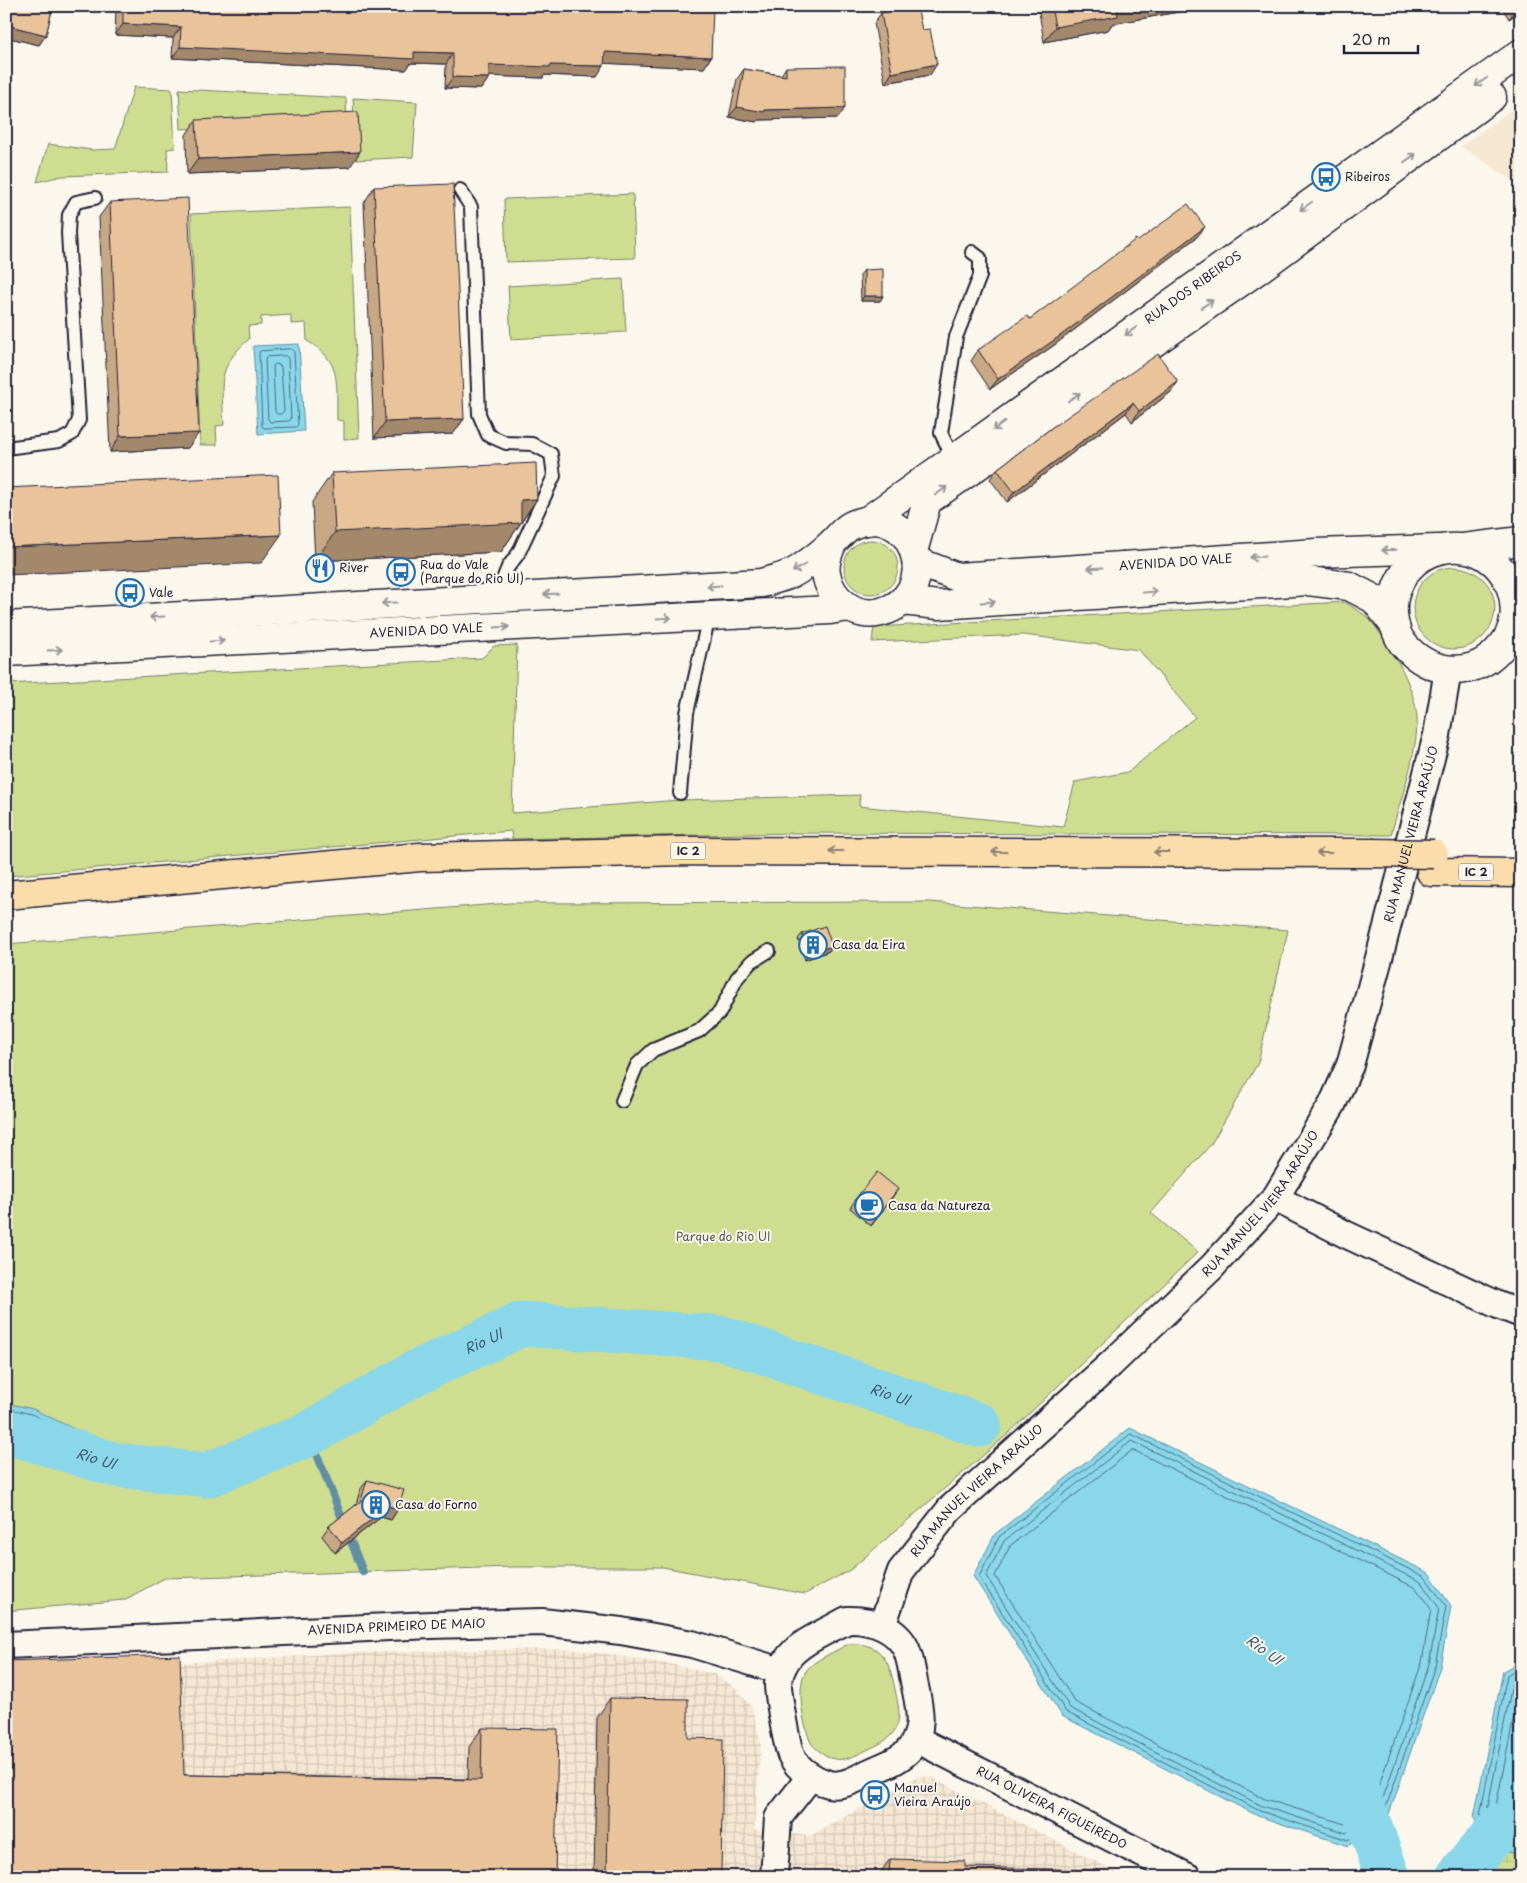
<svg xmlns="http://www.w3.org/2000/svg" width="1527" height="1883" viewBox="0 0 1527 1883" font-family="'Playpen Sans',sans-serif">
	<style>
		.built { fill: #f6e7d3 }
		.industrial { fill: url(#industrial-grid) }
		.green { fill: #cfdd91; stroke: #788066 }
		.wetland { fill: url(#wetland-marsh); stroke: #788066 }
		.water { fill: #8ad7ea; stroke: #608fa4 }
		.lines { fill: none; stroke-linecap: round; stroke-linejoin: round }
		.shore { stroke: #4c6a81; stroke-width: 1 }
		.stream { stroke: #608fa4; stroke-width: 8 }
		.river { stroke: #8ad7ea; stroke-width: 45 }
		.service-casing { stroke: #22223b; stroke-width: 16 }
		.minor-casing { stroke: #22223b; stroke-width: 30 }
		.tertiary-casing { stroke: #22223b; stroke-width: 31 }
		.secondary-casing { stroke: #22223b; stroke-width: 31 }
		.trunk-casing { stroke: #22223b; stroke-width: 31 }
		.service { stroke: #fbf7ec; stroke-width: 12 }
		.minor { stroke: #fbf7ec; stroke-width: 26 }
		.tertiary { stroke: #fbf7ec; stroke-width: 28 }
		.secondary { stroke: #fbf7ec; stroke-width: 28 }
		.trunk { stroke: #fbddab; stroke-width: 28 }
		.trunk-bridge-casing { stroke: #22223b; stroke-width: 31; stroke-linecap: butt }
		.trunk-bridge { stroke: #fbddab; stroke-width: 28 }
		.wall { fill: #c8a884; stroke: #22223b }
		.shaded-wall { fill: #a3886c; stroke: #22223b }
		.building { fill: #e9c39a; stroke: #22223b }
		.oneway { stroke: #99979c }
		.oneway2 { stroke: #8e8073 }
		.labels { text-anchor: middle; stroke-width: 4; stroke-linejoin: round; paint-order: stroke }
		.shield { fill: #fbf7ec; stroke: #636270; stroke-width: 1 }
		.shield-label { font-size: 11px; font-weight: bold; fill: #22223b }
		.poi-label { font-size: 12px; fill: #22223b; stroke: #fbf7ec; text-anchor: start }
		.street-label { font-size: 12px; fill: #22223b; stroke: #fbf7ec }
		.park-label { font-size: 12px; fill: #565a55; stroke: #fbf7ec }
		.water-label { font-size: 14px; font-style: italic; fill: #415870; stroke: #fbf7ec }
	</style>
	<defs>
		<pattern id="industrial-grid" width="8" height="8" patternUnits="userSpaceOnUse" patternTransform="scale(1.25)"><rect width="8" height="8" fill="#f6e7d3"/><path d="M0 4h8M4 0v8" fill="none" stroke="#d3c6b6"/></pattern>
		<pattern id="wetland-marsh" width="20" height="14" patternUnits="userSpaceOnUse" patternTransform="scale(1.25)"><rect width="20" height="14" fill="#cfdd91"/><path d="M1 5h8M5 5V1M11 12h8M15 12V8" fill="none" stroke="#b1bd7e"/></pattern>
	</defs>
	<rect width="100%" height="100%" fill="#fbf7ec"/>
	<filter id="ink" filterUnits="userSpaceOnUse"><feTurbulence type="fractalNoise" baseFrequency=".02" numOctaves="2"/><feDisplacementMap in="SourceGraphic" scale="10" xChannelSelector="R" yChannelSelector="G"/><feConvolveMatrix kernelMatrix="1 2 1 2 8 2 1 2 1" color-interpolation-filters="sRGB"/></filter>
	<g filter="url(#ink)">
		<polygon class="built" points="1521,103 1521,186 1461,146"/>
		<polygon class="industrial" points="542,1649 580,1650 675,1665 714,1674 737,1689 752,1708 761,1744 754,1830 810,1836 919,1776 931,1777 1126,1877 6,1877 6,1669 224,1661 341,1653"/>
		<g class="green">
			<polygon points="134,87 172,89 175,148 167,149 168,172 62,176 37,182 48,144 92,150 115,149"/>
			<polygon points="179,89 346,98 347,123 181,129"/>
			<polygon points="353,98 417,102 413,157 356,160"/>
			<polygon points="633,194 635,258 506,262 504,199"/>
			<path d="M350,207L359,438L344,439V421L337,420C336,384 343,361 307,341L306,323L291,324V315L261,317V325L248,326L249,339C215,369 222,384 224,425L216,426L217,445H200L191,214Z"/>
			<polygon points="623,279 626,332 511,339 508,286"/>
			<circle cx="871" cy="567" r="27"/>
			<circle cx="1454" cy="608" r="41"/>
			<path d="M1345,602C1353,608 1364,613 1370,620C1391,646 1420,693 1417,727C1415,761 1400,801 1391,835L794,833L512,839L511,831L6,876V684L482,658L494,646L517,645L512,813L680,800L860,795L859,806L1063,827L1075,782L1128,772L1195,717L1139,650L1024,635L872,642L874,627Z"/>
			<polygon points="930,902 1288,930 1258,1063 1211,1144 1151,1213 1198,1252 1008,1434 850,1570 805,1594 663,1567 513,1567 165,1578 124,1600 6,1611 6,944 510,903"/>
			<path d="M848,1644C885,1642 890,1664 896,1694C899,1708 902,1722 892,1734C885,1743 872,1747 863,1752C850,1758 840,1763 827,1756C820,1752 811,1746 809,1738C803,1722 796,1685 806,1671C815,1659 835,1652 848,1644Z"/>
		</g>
		<polygon class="wetland" points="1489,1847 1521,1855 1521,1877 1469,1877"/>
		<g class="water">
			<polygon points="299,344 304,431 258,434 253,346"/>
			<polygon points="6,1403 33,1409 109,1446 116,1465 74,1468 6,1455"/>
			<polygon points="1130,1428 1429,1573 1451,1606 1440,1667 1389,1814 1348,1846 1258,1816 1062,1716 973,1576 995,1534"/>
			<polygon points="1521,1661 1521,1855 1485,1846 1474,1817 1503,1671"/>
		</g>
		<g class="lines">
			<g class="shore">
				<polygon points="291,349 294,352 298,425 296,427 264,428 262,426 259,352 261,351"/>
				<polygon points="286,356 288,358 291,419 289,421 270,422 268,419 265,359 267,357"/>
				<polygon points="276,364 281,366 284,411 281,414 277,414 275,412 273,366"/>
				<polyline points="6,1408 31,1414 104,1449 108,1458 106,1460 75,1463 6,1451"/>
				<polyline points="6,1414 29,1420 92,1451 94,1453 92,1455 75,1457 6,1444"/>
				<polyline points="6,1422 26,1427 53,1440 54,1442 51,1444 6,1437"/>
				<polygon points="1131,1434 1425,1577 1446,1606 1435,1666 1385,1810 1348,1840 1260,1811 1066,1712 979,1577 999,1537"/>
				<polygon points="1132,1441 1421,1582 1439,1608 1429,1664 1380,1807 1346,1833 1262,1806 1070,1708 986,1576 1004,1541"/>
				<polygon points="1133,1450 1416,1588 1431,1609 1422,1662 1373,1802 1345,1824 1265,1799 1075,1702 995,1576 1010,1546"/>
				<polyline points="1521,1666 1507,1675 1480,1816 1489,1841 1521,1849"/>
				<polyline points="1521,1674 1513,1679 1486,1816 1493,1836 1521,1843"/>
				<polyline points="1521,1682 1494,1816 1499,1830 1521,1835"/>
			</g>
			<polyline class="stream" points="309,1434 363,1572"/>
			<g class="river">
				<path id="s1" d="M6,1431L116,1465L207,1475L309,1434L415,1373L522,1324L722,1338L979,1425"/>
				<polyline points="1350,1771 1388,1877"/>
				<polyline points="1458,1877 1501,1826 1521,1818"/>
			</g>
			<defs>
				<g id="service">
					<polyline points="460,190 471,207 479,414 488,435 506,443 532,444 551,454 554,476 518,554 508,567 496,597"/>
					<polyline points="6,448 59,441 72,434 79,420 68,233 69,215 76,202 95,198"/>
					<polyline points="953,458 941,433 956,337 980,276 980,258 972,252"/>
					<polyline points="680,793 687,713 706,629 706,616"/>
					<polyline points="622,1101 637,1065 653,1050 699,1031 720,1012 737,978 751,962 769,951"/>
				</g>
				<g id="minor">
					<polyline points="1275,1198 1347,1235 1498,1305 1521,1314"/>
					<path d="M847,1620C870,1619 900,1628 908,1654C912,1666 913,1679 916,1691C920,1711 924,1730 910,1749C900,1761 882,1766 868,1773C856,1779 843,1787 829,1784C814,1780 798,1770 791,1755C787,1746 778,1695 778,1684C779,1676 783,1666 787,1660C797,1643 830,1630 847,1620Z"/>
					<path id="s2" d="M882,1626L901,1571L950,1509L1111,1364L1212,1267L1275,1198L1332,1105L1350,1065L1379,958L1437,735L1448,670"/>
					<path id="s3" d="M6,1645L431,1625L542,1622L621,1631L692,1644L781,1671"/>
					<path id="s4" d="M916,1739L1188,1877"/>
					<polyline points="774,1877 778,1818 811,1776"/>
				</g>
				<g id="tertiary">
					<path id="s5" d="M867,521L1521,53"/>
					<polyline points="914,548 927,501 1259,269 1492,97"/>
				</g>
				<g id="secondary">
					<polyline points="1463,548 1521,541"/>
					<path id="s6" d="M918,562L957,577L1316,553L1438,549"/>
					<polyline points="902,601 939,605 1308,581 1349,586 1374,599 1395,626"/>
					<path d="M6,626L762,583C774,579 791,576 801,568C811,561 822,553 831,544C844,532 845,525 865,521C918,511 941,596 881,612C855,619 830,599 826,573C824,563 828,553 832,544"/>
					<path d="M1500,649C1503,644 1508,639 1510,633C1516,619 1516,603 1511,588C1489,529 1407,537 1394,598C1391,613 1394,633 1404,645C1430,675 1473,680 1500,648C1508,640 1513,630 1521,621"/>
					<path id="s7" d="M6,652L830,610L848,607"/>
				</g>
				<g id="trunk">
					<polyline points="1431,872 1521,873"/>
					<polyline points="6,895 420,857 686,851 1372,853"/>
				</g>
			</defs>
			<use href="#service" class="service-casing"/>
			<use href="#minor" class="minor-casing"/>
			<use href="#tertiary" class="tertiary-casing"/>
			<use href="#secondary" class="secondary-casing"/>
			<use href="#trunk" class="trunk-casing"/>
			<use href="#service" class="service"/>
			<use href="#minor" class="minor"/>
			<use href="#tertiary" class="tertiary"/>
			<use href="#secondary" class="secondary"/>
			<use href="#trunk" class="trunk"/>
			<defs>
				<polyline id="trunk-bridge" points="1372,853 1434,854"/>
			</defs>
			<use href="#trunk-bridge" class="trunk-bridge-casing"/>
			<use href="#trunk-bridge" class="trunk-bridge"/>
		</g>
		<g class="wall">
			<polygon points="6,6 53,6 46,35 39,45 6,37"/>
			<polygon points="116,6 643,6 711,57 704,68 604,63 597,77 544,75 543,78 489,76 489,78 481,89 445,88 446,64 411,63 406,70 172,58 173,38 115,35"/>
			<polygon points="1038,6 1211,6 1112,24 1108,30 1044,42"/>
			<polygon points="1501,6 1521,6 1521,11 1509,19"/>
			<polygon points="881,13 930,75 885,83 874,23"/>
			<polygon points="786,67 838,118 759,120 757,122 729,117 737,79 744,69 781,75"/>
			<polygon points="196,120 350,167 187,174 186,135"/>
			<polygon points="374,187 464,419 453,434 374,438 364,203"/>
			<polygon points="110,202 188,448 110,452 99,217"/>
			<polygon points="1197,237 1053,346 990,389 971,361 978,350 1030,319 1138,241"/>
			<polygon points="864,270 883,296 880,301 861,301 860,275"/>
			<polygon points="1171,392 1132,422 1126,413 1007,502 990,479 997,469 1054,426"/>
			<polygon points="332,473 537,499 501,552 315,561 312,502"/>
			<polygon points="802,934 832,946 829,951 805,960 798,939"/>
			<polygon points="898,1189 871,1226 850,1208 860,1193"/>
			<polygon points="367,1480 398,1509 391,1520 381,1517 335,1553 322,1536 329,1526 356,1505 360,1490"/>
			<polygon points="610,1698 688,1738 721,1877 594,1877 597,1718"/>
			<polygon points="482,1728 555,1877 184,1775 468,1779 469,1747"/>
			<polygon points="890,1859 965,1867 1094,1877 877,1877"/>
		</g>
		<g class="shaded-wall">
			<polygon points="1140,6 1211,6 1112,24 1108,30 1044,42 1055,27 1117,10"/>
			<polygon points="1518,6 1521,6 1521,11 1509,19"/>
			<polygon points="123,24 181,27 173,38 115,35"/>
			<polygon points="6,25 46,35 39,45 6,37"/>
			<polygon points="180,47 414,52 453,53 446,64 411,63 406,70 172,58"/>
			<polygon points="605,52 711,57 704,68 597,63"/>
			<polygon points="937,64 930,75 885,83 892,73"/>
			<polygon points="489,65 550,65 604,66 597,77 544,75 543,78 482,76"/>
			<polygon points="453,77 489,78 481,89 445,88"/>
			<polygon points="737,107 765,110 845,108 838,118 759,120 757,122 729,117"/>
			<polygon points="360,152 350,167 187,174 198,159"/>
			<polygon points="1205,227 1197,237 1053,346 990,389 998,379"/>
			<polygon points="864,296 883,296 880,301 861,301"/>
			<polygon points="1178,382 1171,392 1132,422 1139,411"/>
			<polygon points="1133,403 1126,413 1007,502 1014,492"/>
			<polygon points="464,419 453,434 374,438 385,422"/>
			<polygon points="199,433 188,448 110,452 120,436"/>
			<polygon points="537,499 501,552 315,561 335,532 521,500"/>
			<polygon points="281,535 261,563 6,575 6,547"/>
			<polygon points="832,946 829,951 805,960 809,954"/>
			<polygon points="898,1189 888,1204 871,1226 882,1210"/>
			<polygon points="388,1506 398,1509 391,1520 381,1517 335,1553 342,1543"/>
		</g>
		<g class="building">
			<polygon points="9,6 53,6 46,35 6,25 6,17"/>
			<polygon points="123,6 643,6 713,9 711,57 605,52 604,66 550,65 550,67 489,65 489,78 453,77 453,53 414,52 414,59 180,47 181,27 123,24"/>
			<polygon points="917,6 922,30 930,29 937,64 892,73 881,13"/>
			<polygon points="1051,6 1140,6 1117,10 1118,16 1055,27"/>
			<polygon points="845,66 845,108 765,110 764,112 737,107 744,69 786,76 786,67"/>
			<polygon points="358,112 360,152 198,159 196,120"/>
			<polygon points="453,184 464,419 385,422 374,187"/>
			<polygon points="188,198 199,433 120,436 110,202"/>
			<polygon points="1188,204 1205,227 1060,336 998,379 978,350 1027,316 1030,319 1136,239 1138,241"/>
			<polygon points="883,269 883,296 864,296 864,270"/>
			<polygon points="1158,354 1178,382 1139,411 1133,403 1014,492 997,469 1054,426"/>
			<polygon points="536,463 537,499 521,500 521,523 335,532 332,473"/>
			<polygon points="278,475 281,535 6,547 6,488"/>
			<polygon points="825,926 832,946 809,954 802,934"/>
			<polygon points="877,1172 898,1189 882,1210 860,1193"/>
			<polygon points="367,1480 404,1490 398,1509 388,1506 342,1543 329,1526 361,1501"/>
			<polygon points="180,1655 184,1775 481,1780 482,1728 558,1729 555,1877 6,1877 6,1661"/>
			<polygon points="610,1698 688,1699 688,1738 723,1739 721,1877 607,1877"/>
			<polygon points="890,1859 965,1861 965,1867 1095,1870 1094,1877 889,1877"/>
		</g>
		<defs><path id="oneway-shaft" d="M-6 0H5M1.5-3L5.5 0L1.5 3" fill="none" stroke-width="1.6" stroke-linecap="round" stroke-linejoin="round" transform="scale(1.25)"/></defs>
		<g class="oneway">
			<use href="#oneway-shaft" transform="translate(1481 82) rotate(145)"/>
			<use href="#oneway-shaft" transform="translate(1410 158) rotate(-36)"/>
			<use href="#oneway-shaft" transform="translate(1306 206) rotate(145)"/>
			<use href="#oneway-shaft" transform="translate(1207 304) rotate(-34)"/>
			<use href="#oneway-shaft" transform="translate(1131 331) rotate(144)"/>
			<use href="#oneway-shaft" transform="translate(1074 397) rotate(-35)"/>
			<use href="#oneway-shaft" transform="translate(999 426) rotate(144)"/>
			<use href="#oneway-shaft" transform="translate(941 491) rotate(-35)"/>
			<use href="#oneway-shaft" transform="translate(1389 550) rotate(178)"/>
			<use href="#oneway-shaft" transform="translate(1257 557) rotate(176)"/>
			<use href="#oneway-shaft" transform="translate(799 568) rotate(150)"/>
			<use href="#oneway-shaft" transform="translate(1095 568) rotate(176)"/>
			<use href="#oneway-shaft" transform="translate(714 586) rotate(176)"/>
			<use href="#oneway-shaft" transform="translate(1150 592) rotate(-4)"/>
			<use href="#oneway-shaft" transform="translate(551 594) rotate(177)"/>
			<use href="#oneway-shaft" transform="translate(988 602) rotate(-4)"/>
			<use href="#oneway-shaft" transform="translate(389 603) rotate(177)"/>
			<use href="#oneway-shaft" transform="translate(157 617) rotate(177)"/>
			<use href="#oneway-shaft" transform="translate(664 618) rotate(-3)"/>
			<use href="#oneway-shaft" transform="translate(502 627) rotate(-3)"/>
			<use href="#oneway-shaft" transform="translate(217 641) rotate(-3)"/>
			<use href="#oneway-shaft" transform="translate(55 650) rotate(-3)"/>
		</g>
		<g class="oneway2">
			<use href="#oneway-shaft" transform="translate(836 851) rotate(-180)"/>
			<use href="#oneway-shaft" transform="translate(999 852) rotate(-180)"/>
			<use href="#oneway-shaft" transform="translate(1161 852) rotate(-180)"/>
			<use href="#oneway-shaft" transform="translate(1324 853) rotate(-180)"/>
		</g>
	</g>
	<defs>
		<symbol id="bus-ring" viewBox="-11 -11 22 22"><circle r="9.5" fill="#fbf7ec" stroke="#1f6fb2" stroke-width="1.5"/><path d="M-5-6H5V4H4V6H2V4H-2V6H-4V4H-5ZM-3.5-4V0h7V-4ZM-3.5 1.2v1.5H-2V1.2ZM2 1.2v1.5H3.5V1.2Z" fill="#1f6fb2"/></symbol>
		<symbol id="restaurant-ring" viewBox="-11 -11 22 22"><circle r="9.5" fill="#fbf7ec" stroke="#1f6fb2" stroke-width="1.5"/><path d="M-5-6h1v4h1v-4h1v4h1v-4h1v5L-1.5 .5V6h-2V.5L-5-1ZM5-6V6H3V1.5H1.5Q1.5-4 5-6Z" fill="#1f6fb2"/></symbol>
		<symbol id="building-ring" viewBox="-11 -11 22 22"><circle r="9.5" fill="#fbf7ec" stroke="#1f6fb2" stroke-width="1.5"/><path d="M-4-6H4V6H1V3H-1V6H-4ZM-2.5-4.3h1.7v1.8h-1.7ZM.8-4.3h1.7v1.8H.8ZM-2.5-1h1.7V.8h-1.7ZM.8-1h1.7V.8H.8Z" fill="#1f6fb2"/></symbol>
		<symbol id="cafe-ring" viewBox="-11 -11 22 22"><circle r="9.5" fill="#fbf7ec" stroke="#1f6fb2" stroke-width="1.5"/><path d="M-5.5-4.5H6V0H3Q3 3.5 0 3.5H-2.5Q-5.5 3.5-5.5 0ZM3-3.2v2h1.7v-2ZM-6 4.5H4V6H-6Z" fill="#1f6fb2"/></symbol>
	</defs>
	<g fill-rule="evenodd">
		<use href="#bus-ring" x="1310" y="161" width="32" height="32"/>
		<use href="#restaurant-ring" x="304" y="552" width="32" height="32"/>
		<use href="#bus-ring" x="385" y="556" width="32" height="32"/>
		<use href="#bus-ring" x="114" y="577" width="32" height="32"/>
		<use href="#building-ring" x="797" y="929" width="32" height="32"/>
		<use href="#cafe-ring" x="853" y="1190" width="32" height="32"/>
		<use href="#building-ring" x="360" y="1489" width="32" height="32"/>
		<use href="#bus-ring" x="859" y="1779" width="32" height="32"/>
	</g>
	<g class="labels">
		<g class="shield">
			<rect x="670.5" y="842.5" width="35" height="17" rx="4"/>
			<rect x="1458.5" y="863.5" width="35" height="17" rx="4"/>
		</g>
		<g class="shield-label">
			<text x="688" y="855">IC 2</text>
			<text x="1476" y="876">IC 2</text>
		</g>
		<g class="poi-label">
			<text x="1345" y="181">Ribeiros</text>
			<text x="420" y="569">Rua do Vale<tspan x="420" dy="14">(Parque do Rio Ul)</tspan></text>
			<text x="339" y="572">River</text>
			<text x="149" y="597">Vale</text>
			<text x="832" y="949">Casa da Eira</text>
			<text x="888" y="1210">Casa da Natureza</text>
			<text x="395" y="1509">Casa do Forno</text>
			<text x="894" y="1792">Manuel<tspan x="894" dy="14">Vieira Araújo</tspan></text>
		</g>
		<g class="street-label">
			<text dy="4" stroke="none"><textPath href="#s5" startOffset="401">RUA DOS RIBEIROS</textPath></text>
			<text dy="4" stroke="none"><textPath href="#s6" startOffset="261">AVENIDA DO VALE</textPath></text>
			<text dy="4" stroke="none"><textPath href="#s7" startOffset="421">AVENIDA DO VALE</textPath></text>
			<text dy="4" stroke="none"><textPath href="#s2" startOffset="979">RUA MANUEL VIEIRA ARAÚJO</textPath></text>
			<text dy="4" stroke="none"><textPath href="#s2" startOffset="574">RUA MANUEL VIEIRA ARAÚJO</textPath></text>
			<text dy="4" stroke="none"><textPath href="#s2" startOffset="169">RUA MANUEL VIEIRA ARAÚJO</textPath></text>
			<text dy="4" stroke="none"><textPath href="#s3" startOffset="391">AVENIDA PRIMEIRO DE MAIO</textPath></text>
			<text dy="4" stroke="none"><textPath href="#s4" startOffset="152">RUA OLIVEIRA FIGUEIREDO</textPath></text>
		</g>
		<g class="park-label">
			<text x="723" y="1241">Parque do Rio Ul</text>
		</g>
		<g class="water-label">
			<text dy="5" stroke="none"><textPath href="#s1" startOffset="514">Rio Ul</textPath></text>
			<text dy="5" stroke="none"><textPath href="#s1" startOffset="934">Rio Ul</textPath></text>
			<text dy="5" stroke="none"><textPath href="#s1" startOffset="94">Rio Ul</textPath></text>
			<text transform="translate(1264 1650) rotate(36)" y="5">Rio Ul</text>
		</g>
	</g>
	<rect width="1527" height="1883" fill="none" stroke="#fbf7ec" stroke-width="25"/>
	<rect x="12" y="12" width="1502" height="1858" fill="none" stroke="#22223b" stroke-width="2" filter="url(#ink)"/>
	<path d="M1344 45v8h74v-8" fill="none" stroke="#22223b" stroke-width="2.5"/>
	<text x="1352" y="45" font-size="15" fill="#22223b" stroke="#fbf7ec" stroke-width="4" paint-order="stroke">20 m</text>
</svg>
